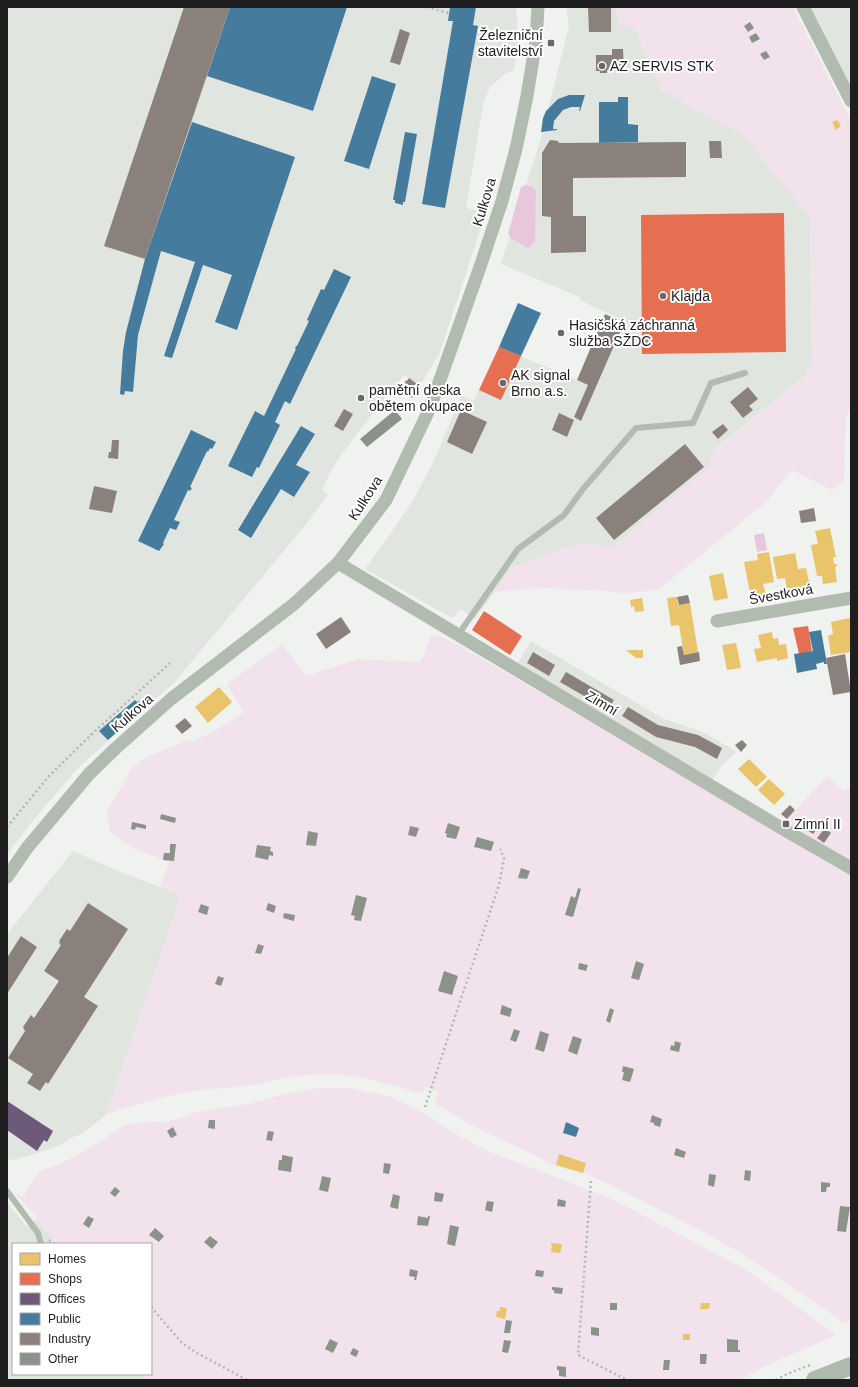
<svg xmlns="http://www.w3.org/2000/svg" width="858" height="1387" viewBox="0 0 858 1387" font-family="Helvetica,sans-serif">
	<style>
		.built { fill: #e0e6df }
		.green { fill: #f2e2ec }
		.water { fill: #e8c7dc }
		.homes { fill: #e9c46a }
		.shops { fill: #e76f51 }
		.offices { fill: #6d597a }
		.public { fill: #457b9d }
		.industry { fill: #8a817c }
		.building { fill: #8b928a }
		.lines { fill: none; stroke-linecap: round; stroke-linejoin: round }
		.path { stroke: #b2b8b2; stroke-width: 2.5; stroke-dasharray: 2 3; stroke-linecap: butt }
		.service { stroke: #b1bbb0; stroke-width: 6 }
		.minor { stroke: #b1bbb0; stroke-width: 13 }
		.secondary { stroke: #afbaaf; stroke-width: 18 }
		.poi-dot { fill: #676867; stroke: #fff; stroke-width: 1.5 }
		.labels { text-anchor: middle; stroke-width: 4; stroke-linejoin: round; paint-order: stroke }
		.poi-label { font-size: 14px; fill: #1d1e1d; stroke: #fff; text-anchor: start }
		.street-label { font-size: 14px; fill: #1d1e1d; stroke: #fff }
	</style>
	<rect width="100%" height="100%" fill="#f0f2f0"/>
	<g class="built">
		<polygon points="7,7 516,7 518,38 514,70 505,74 490,87 483,104 466,208 486,213 440,352 420,386 404,375 356,435 339,458 330,473 322,490 328,495 307,523 173,684 144,708 77,769 31,823 7,855"/>
		<polygon points="566,7 615,7 620,25 634,27 661,90 742,134 810,217 812,360 806,375 714,450 708,468 611,548 581,543 511,568 475,619 461,609 452,618 365,569 411,504 434,461 461,396 474,401 499,347 596,388 625,321 579,300 580,297 501,264 541,138 569,26"/>
		<polygon points="810,7 851,7 851,87"/>
		<polygon points="531,641 664,719 701,731 737,752 721,766 711,783 516,666"/>
		<polygon points="73,851 118,871 181,895 107,1114 82,1134 73,1137 57,1147 14,1160 7,1159 7,934"/>
		<polygon points="7,1202 26,1226 37,1219 51,1236 54,1244 13,1244 13,1374 141,1374 145,1380 7,1380"/>
	</g>
	<g class="green">
		<polygon points="615,7 793,7 851,121 851,406 846,420 844,481 832,490 792,470 766,502 659,589 624,594 610,591 543,588 494,592 511,568 581,543 611,548 708,468 714,451 806,375 812,360 810,217 742,134 661,90 634,27 620,25"/>
		<path d="M434,635L440,636L460,646L851,873V1322H843L744,1255L713,1237L609,1184L584,1173L583,1174L544,1162L545,1160L477,1128L435,1104L438,1092L426,1087L424,1091L417,1093C370,1077 339,1070 289,1077C277,1079 265,1083 253,1085C228,1088 202,1089 177,1094C153,1099 130,1107 107,1114L181,895L160,887L169,862L135,849L110,832L107,809L109,808L132,768L143,759L189,739L191,742L215,731L244,712L227,684L282,644L306,676L359,659L420,662L430,640L428,638Z"/>
		<polygon points="827,776 844,791 851,786 851,864 785,822"/>
		<path d="M318,1088H350L391,1097L419,1110L461,1137L488,1151L610,1198L745,1269L836,1335L761,1368L740,1380H145L141,1374H151V1244H54C45,1224 28,1208 13,1191L23,1197L39,1171C70,1162 95,1145 120,1128C131,1120 155,1123 168,1121C174,1120 181,1118 186,1116L187,1114L221,1108L250,1104L285,1094Z"/>
	</g>
	<g class="water">
		<polygon points="526,185 533,187 536,191 535,241 528,248 512,239 508,234 521,187"/>
		<polygon points="764,533 767,550 757,552 754,535"/>
	</g>
	<g class="homes">
		<polygon points="837,120 841,126 836,130 832,122"/>
		<polygon points="830,528 836,557 833,557 834,564 837,564 837,566 835,567 837,582 823,584 822,576 817,576 811,545 818,544 815,531"/>
		<polygon points="769,552 774,582 763,584 766,595 751,598 744,562 758,560 757,554"/>
		<polygon points="795,553 798,569 806,568 810,587 787,591 785,578 777,579 773,557"/>
		<polygon points="723,573 728,598 714,601 709,576"/>
		<polygon points="677,597 678,605 690,603 698,652 684,655 679,625 671,626 667,598"/>
		<polygon points="642,598 644,611 635,612 634,606 631,607 630,600"/>
		<polygon points="850,618 851,625 851,652 831,655 828,636 833,634 831,622"/>
		<polygon points="772,632 773,639 778,638 779,645 786,644 788,658 777,661 777,658 757,662 754,649 761,648 758,635"/>
		<polygon points="736,643 741,668 727,670 722,645"/>
		<polygon points="626,650 643,650 643,658 636,658"/>
		<polygon points="219,687 232,702 208,723 195,707"/>
		<polygon points="749,759 767,777 756,787 738,769"/>
		<polygon points="769,779 785,794 774,805 758,790"/>
		<polygon points="559,1154 586,1163 583,1173 556,1165"/>
		<polygon points="551,1243 562,1244 560,1253 551,1252 552,1245 551,1245"/>
		<polygon points="701,1303 710,1303 709,1309 700,1309"/>
		<polygon points="500,1307 507,1308 505,1319 496,1317 497,1311 500,1311"/>
		<rect x="683" y="1334" width="7" height="6"/>
	</g>
	<g class="shops">
		<polygon points="784,213 786,352 642,354 641,215"/>
		<polygon points="499,347 521,356 501,400 479,390"/>
		<polygon points="484,611 522,636 510,655 472,630"/>
		<polygon points="808,626 812,651 799,654 793,628"/>
	</g>
	<polygon class="offices" points="7,1101 53,1131 47,1142 44,1140 37,1151 7,1130"/>
	<g class="public">
		<polygon points="230,7 347,7 313,111 207,76"/>
		<polygon points="450,7 476,7 473,25 478,26 445,208 422,204 453,21 448,21"/>
		<polygon points="372,76 396,84 369,169 344,161"/>
		<polygon points="569,95 585,95 580,111 579,111 580,107 571,107 563,110 554,121 553,129 557,129 557,130 541,132 543,118 546,111 558,99"/>
		<polygon points="618,97 628,97 628,124 638,125 638,142 599,143 599,102 618,102"/>
		<polygon points="192,122 295,157 237,330 215,322 232,275 203,265 172,358 164,356 195,262 161,251 138,335 133,392 125,391 124,395 120,394 123,351 126,332 145,259"/>
		<polygon points="405,132 417,134 405,202 403,202 403,205 395,203 395,200 393,200"/>
		<polygon points="334,269 351,277 290,404 285,401 275,422 280,425 259,468 257,467 252,477 228,466 255,411 264,416 296,349 295,349 296,346 297,346 309,321 307,320 321,289 324,290"/>
		<polygon points="518,303 541,313 521,356 499,347"/>
		<polygon points="301,426 315,434 296,465 310,472 294,497 281,489 251,538 238,530"/>
		<polygon points="191,430 216,442 212,449 210,448 208,452 207,451 190,487 192,488 190,491 188,490 174,520 180,522 176,530 170,528 163,543 164,544 159,551 138,541"/>
		<polygon points="821,630 827,664 824,664 824,662 816,664 817,669 797,673 794,654 813,651 809,632"/>
		<polygon points="135,700 137,702 139,701 141,703 139,704 142,705 144,708 108,740 99,731"/>
		<polygon points="566,1122 579,1128 576,1137 563,1133"/>
	</g>
	<g class="industry">
		<polygon points="184,7 230,7 145,259 104,246"/>
		<polygon points="588,7 611,7 611,32 589,32"/>
		<polygon points="400,29 410,33 400,65 390,62"/>
		<polygon points="612,49 623,49 624,70 607,70 607,73 600,73 600,71 596,71 596,55 612,55"/>
		<polygon points="550,140 558,141 559,143 686,142 686,177 573,178 573,216 586,216 586,252 551,253 551,217 542,216 542,153"/>
		<polygon points="709,141 721,141 722,158 710,158"/>
		<polygon points="605,314 624,323 581,421 574,417 588,385 577,380"/>
		<polygon points="409,378 420,386 412,398 406,394 408,392 403,388 406,380 407,381"/>
		<polygon points="748,387 758,399 749,406 753,410 743,418 730,402"/>
		<polygon points="344,409 353,414 343,431 334,426"/>
		<polygon points="461,410 487,422 472,454 447,442"/>
		<polygon points="559,413 574,420 567,437 552,430"/>
		<polygon points="723,424 728,430 718,439 712,432"/>
		<polygon points="112,440 119,440 118,459 108,458 109,452 111,452"/>
		<polygon points="685,444 704,467 614,540 596,518"/>
		<polygon points="94,486 117,491 112,513 89,509"/>
		<polygon points="814,508 816,521 801,523 799,511"/>
		<polygon points="688,595 690,603 679,605 677,597"/>
		<polygon points="341,617 351,632 326,649 316,634"/>
		<polygon points="682,646 684,655 699,652 700,661 680,665 677,647"/>
		<polygon points="533,652 555,665 549,676 527,663"/>
		<polygon points="845,654 851,692 833,695 826,658"/>
		<polygon points="566,672 614,700 608,710 560,682"/>
		<polygon points="628,707 658,725 698,735 722,748 717,759 695,747 656,737 622,716"/>
		<polygon points="185,718 192,726 182,734 175,726"/>
		<polygon points="742,740 747,745 741,752 735,745"/>
		<polygon points="790,805 795,810 787,819 781,814"/>
		<polygon points="814,821 820,825 813,834 807,830"/>
		<polygon points="825,828 831,833 824,843 817,838"/>
		<polygon points="88,903 128,929 84,997 98,1006 48,1084 46,1082 40,1091 27,1083 33,1074 8,1058 25,1031 23,1027 31,1015 34,1018 59,981 44,971 61,945 59,944 60,942 59,941 67,929 70,931"/>
		<polygon points="21,936 37,947 7,994 7,958"/>
	</g>
	<g class="building">
		<polygon points="750,22 754,28 748,32 744,26"/>
		<polygon points="756,33 760,39 752,43 749,37"/>
		<polygon points="766,51 770,57 764,60 760,54"/>
		<polygon points="395,410 402,419 367,447 360,439"/>
		<polygon points="161,814 176,818 175,823 160,819"/>
		<polygon points="132,822 146,825 146,829 136,827 135,830 131,829"/>
		<polygon points="448,823 460,827 456,839 446,837 447,834 445,833"/>
		<polygon points="410,826 419,828 416,837 408,835"/>
		<polygon points="308,831 318,833 316,846 306,845"/>
		<polygon points="477,837 494,842 491,851 474,847"/>
		<polygon points="170,844 176,844 174,861 163,860 164,853 170,853"/>
		<polygon points="257,845 271,847 270,851 273,852 273,856 269,855 268,860 255,857"/>
		<polygon points="521,868 530,871 527,879 518,878"/>
		<polygon points="578,888 581,889 573,917 565,915 571,896 575,898"/>
		<polygon points="356,895 367,898 361,921 354,920 355,916 351,915"/>
		<polygon points="268,903 276,906 274,913 266,910"/>
		<polygon points="201,904 209,907 207,915 198,912"/>
		<polygon points="284,913 295,915 294,921 283,918"/>
		<polygon points="258,944 264,946 261,954 255,953"/>
		<polygon points="636,961 644,964 639,980 631,978"/>
		<polygon points="579,963 588,965 586,971 578,969"/>
		<polygon points="444,971 458,976 452,995 438,991"/>
		<polygon points="218,976 224,978 221,986 215,984"/>
		<polygon points="502,1005 512,1009 510,1017 500,1014"/>
		<polygon points="610,1008 614,1010 610,1023 606,1021"/>
		<polygon points="514,1029 520,1031 516,1042 510,1040"/>
		<polygon points="540,1031 549,1034 544,1052 535,1049"/>
		<polygon points="573,1036 582,1039 577,1055 568,1051"/>
		<polygon points="675,1041 681,1043 679,1052 670,1050 671,1045 674,1046"/>
		<polygon points="623,1066 634,1069 630,1082 622,1080 624,1072 622,1072"/>
		<polygon points="652,1115 662,1119 660,1127 654,1125 654,1123 650,1122"/>
		<polygon points="209,1120 215,1120 215,1129 208,1128"/>
		<polygon points="173,1127 177,1135 171,1138 167,1131"/>
		<polygon points="268,1131 274,1132 272,1141 266,1140"/>
		<polygon points="676,1148 686,1152 684,1158 674,1155"/>
		<polygon points="282,1155 293,1157 291,1172 278,1170 279,1160 282,1160"/>
		<polygon points="384,1163 391,1164 389,1174 383,1173"/>
		<polygon points="745,1170 751,1171 750,1181 744,1180"/>
		<polygon points="709,1174 716,1175 714,1187 708,1185"/>
		<polygon points="322,1176 331,1178 328,1192 319,1190"/>
		<polygon points="821,1182 830,1183 830,1187 827,1187 826,1192 821,1192"/>
		<polygon points="115,1187 120,1191 115,1197 110,1193"/>
		<polygon points="435,1192 444,1194 442,1202 434,1201"/>
		<polygon points="393,1194 400,1196 398,1209 390,1207"/>
		<polygon points="558,1199 566,1201 565,1207 557,1206"/>
		<polygon points="487,1201 494,1202 492,1212 485,1210"/>
		<polygon points="840,1206 850,1207 846,1232 837,1231"/>
		<polygon points="88,1216 94,1219 89,1228 83,1224"/>
		<polygon points="418,1216 428,1218 428,1216 430,1216 428,1226 417,1225"/>
		<polygon points="450,1225 459,1227 455,1246 447,1244"/>
		<polygon points="155,1228 164,1236 159,1242 149,1235"/>
		<polygon points="210,1236 218,1242 212,1249 204,1242"/>
		<polygon points="410,1269 418,1271 416,1280 414,1280 415,1277 409,1276"/>
		<polygon points="536,1270 544,1271 543,1277 535,1276"/>
		<polygon points="552,1287 563,1288 562,1294 554,1293 554,1290 552,1290"/>
		<rect x="610" y="1303" width="7" height="7"/>
		<polygon points="506,1320 512,1321 510,1333 504,1333"/>
		<polygon points="591,1327 599,1328 599,1336 591,1335"/>
		<polygon points="330,1339 338,1343 333,1353 325,1349"/>
		<polygon points="727,1339 738,1340 738,1350 740,1350 740,1352 727,1352"/>
		<polygon points="504,1340 511,1341 508,1353 502,1352"/>
		<polygon points="353,1348 359,1351 356,1357 350,1354"/>
		<polygon points="700,1354 707,1354 706,1364 700,1364"/>
		<polygon points="664,1360 670,1360 669,1370 663,1370"/>
		<polygon points="557,1366 566,1367 566,1377 559,1376 559,1370 557,1370"/>
	</g>
	<g class="lines">
		<g class="path">
			<polyline points="427,7 449,13"/>
			<polyline points="513,55 522,56"/>
			<polyline points="7,827 50,775 92,734 170,663"/>
			<polyline points="425,1107 499,885 504,858 500,849"/>
			<polyline points="591,1181 578,1355 627,1380"/>
			<polyline points="49,1240 55,1244"/>
			<polyline points="151,1307 182,1343 197,1353 247,1380"/>
			<polyline points="776,1380 787,1374 810,1365"/>
		</g>
		<g class="service">
			<polyline points="458,635 518,549 564,515 583,489 636,428 693,423 711,383 745,373"/>
			<polyline points="7,1191 38,1233 41,1244"/>
		</g>
		<g class="minor">
			<polyline points="803,7 851,101"/>
			<polyline points="338,563 783,829 851,868"/>
			<polyline points="717,621 851,598"/>
			<polyline points="7,877 27,848 89,774 116,748 171,699 294,604 338,563 386,500 430,408 480,267 502,201 516,149 527,96 536,41 538,7"/>
		</g>
		<polyline class="secondary" points="815,1380 851,1366"/>
	</g>
	<g class="poi-dot">
		<rect x="547" y="39" width="8" height="8" rx="2"/>
		<circle cx="602" cy="66" r="4"/>
		<circle cx="663" cy="296" r="4"/>
		<circle cx="561" cy="333" r="4"/>
		<circle cx="503" cy="383" r="4"/>
		<circle cx="361" cy="398" r="4"/>
		<rect x="782" y="820" width="8" height="8" rx="2"/>
	</g>
	<g class="labels">
		<g class="poi-label">
			<text x="543" y="40" text-anchor="end">Železniční<tspan x="543" dy="16">stavitelství</tspan></text>
			<text x="610" y="71">AZ SERVIS STK</text>
			<text x="671" y="301">Klajda</text>
			<text x="569" y="330">Hasičská záchranná<tspan x="569" dy="16">služba SŽDC</tspan></text>
			<text x="511" y="380">AK signal<tspan x="511" dy="16">Brno a.s.</tspan></text>
			<text x="369" y="395">pamětní deska<tspan x="369" dy="16">obětem okupace</tspan></text>
			<text x="794" y="829">Zimní II</text>
		</g>
		<g class="street-label">
			<text transform="translate(484 202) rotate(-73)" y="5">Kulkova</text>
			<text transform="translate(365 498) rotate(-57)" y="5">Kulkova</text>
			<text transform="translate(781 594) rotate(-10)" y="5">Švestková</text>
			<text transform="translate(602 703) rotate(31)" y="5">Zimní</text>
			<text transform="translate(132 713) rotate(-41)" y="5">Kulkova</text>
		</g>
	</g>
	<rect width="858" height="1387" fill="none" stroke="#1d1e1d" stroke-width="16"/>
	<rect x="12" y="1243" width="140" height="132" fill="#ffffff" stroke="#a5a5a5"/>
	<rect x="20" y="1253" width="20" height="12" fill="#e9c46a" stroke="#a5a5a5"/>
	<text x="48" y="1263" font-size="12" fill="#1d1e1d">Homes</text>
	<rect x="20" y="1273" width="20" height="12" fill="#e76f51" stroke="#a5a5a5"/>
	<text x="48" y="1283" font-size="12" fill="#1d1e1d">Shops</text>
	<rect x="20" y="1293" width="20" height="12" fill="#6d597a" stroke="#a5a5a5"/>
	<text x="48" y="1303" font-size="12" fill="#1d1e1d">Offices</text>
	<rect x="20" y="1313" width="20" height="12" fill="#457b9d" stroke="#a5a5a5"/>
	<text x="48" y="1323" font-size="12" fill="#1d1e1d">Public</text>
	<rect x="20" y="1333" width="20" height="12" fill="#8a817c" stroke="#a5a5a5"/>
	<text x="48" y="1343" font-size="12" fill="#1d1e1d">Industry</text>
	<rect x="20" y="1353" width="20" height="12" fill="#8b928a" stroke="#a5a5a5"/>
	<text x="48" y="1363" font-size="12" fill="#1d1e1d">Other</text>
</svg>
